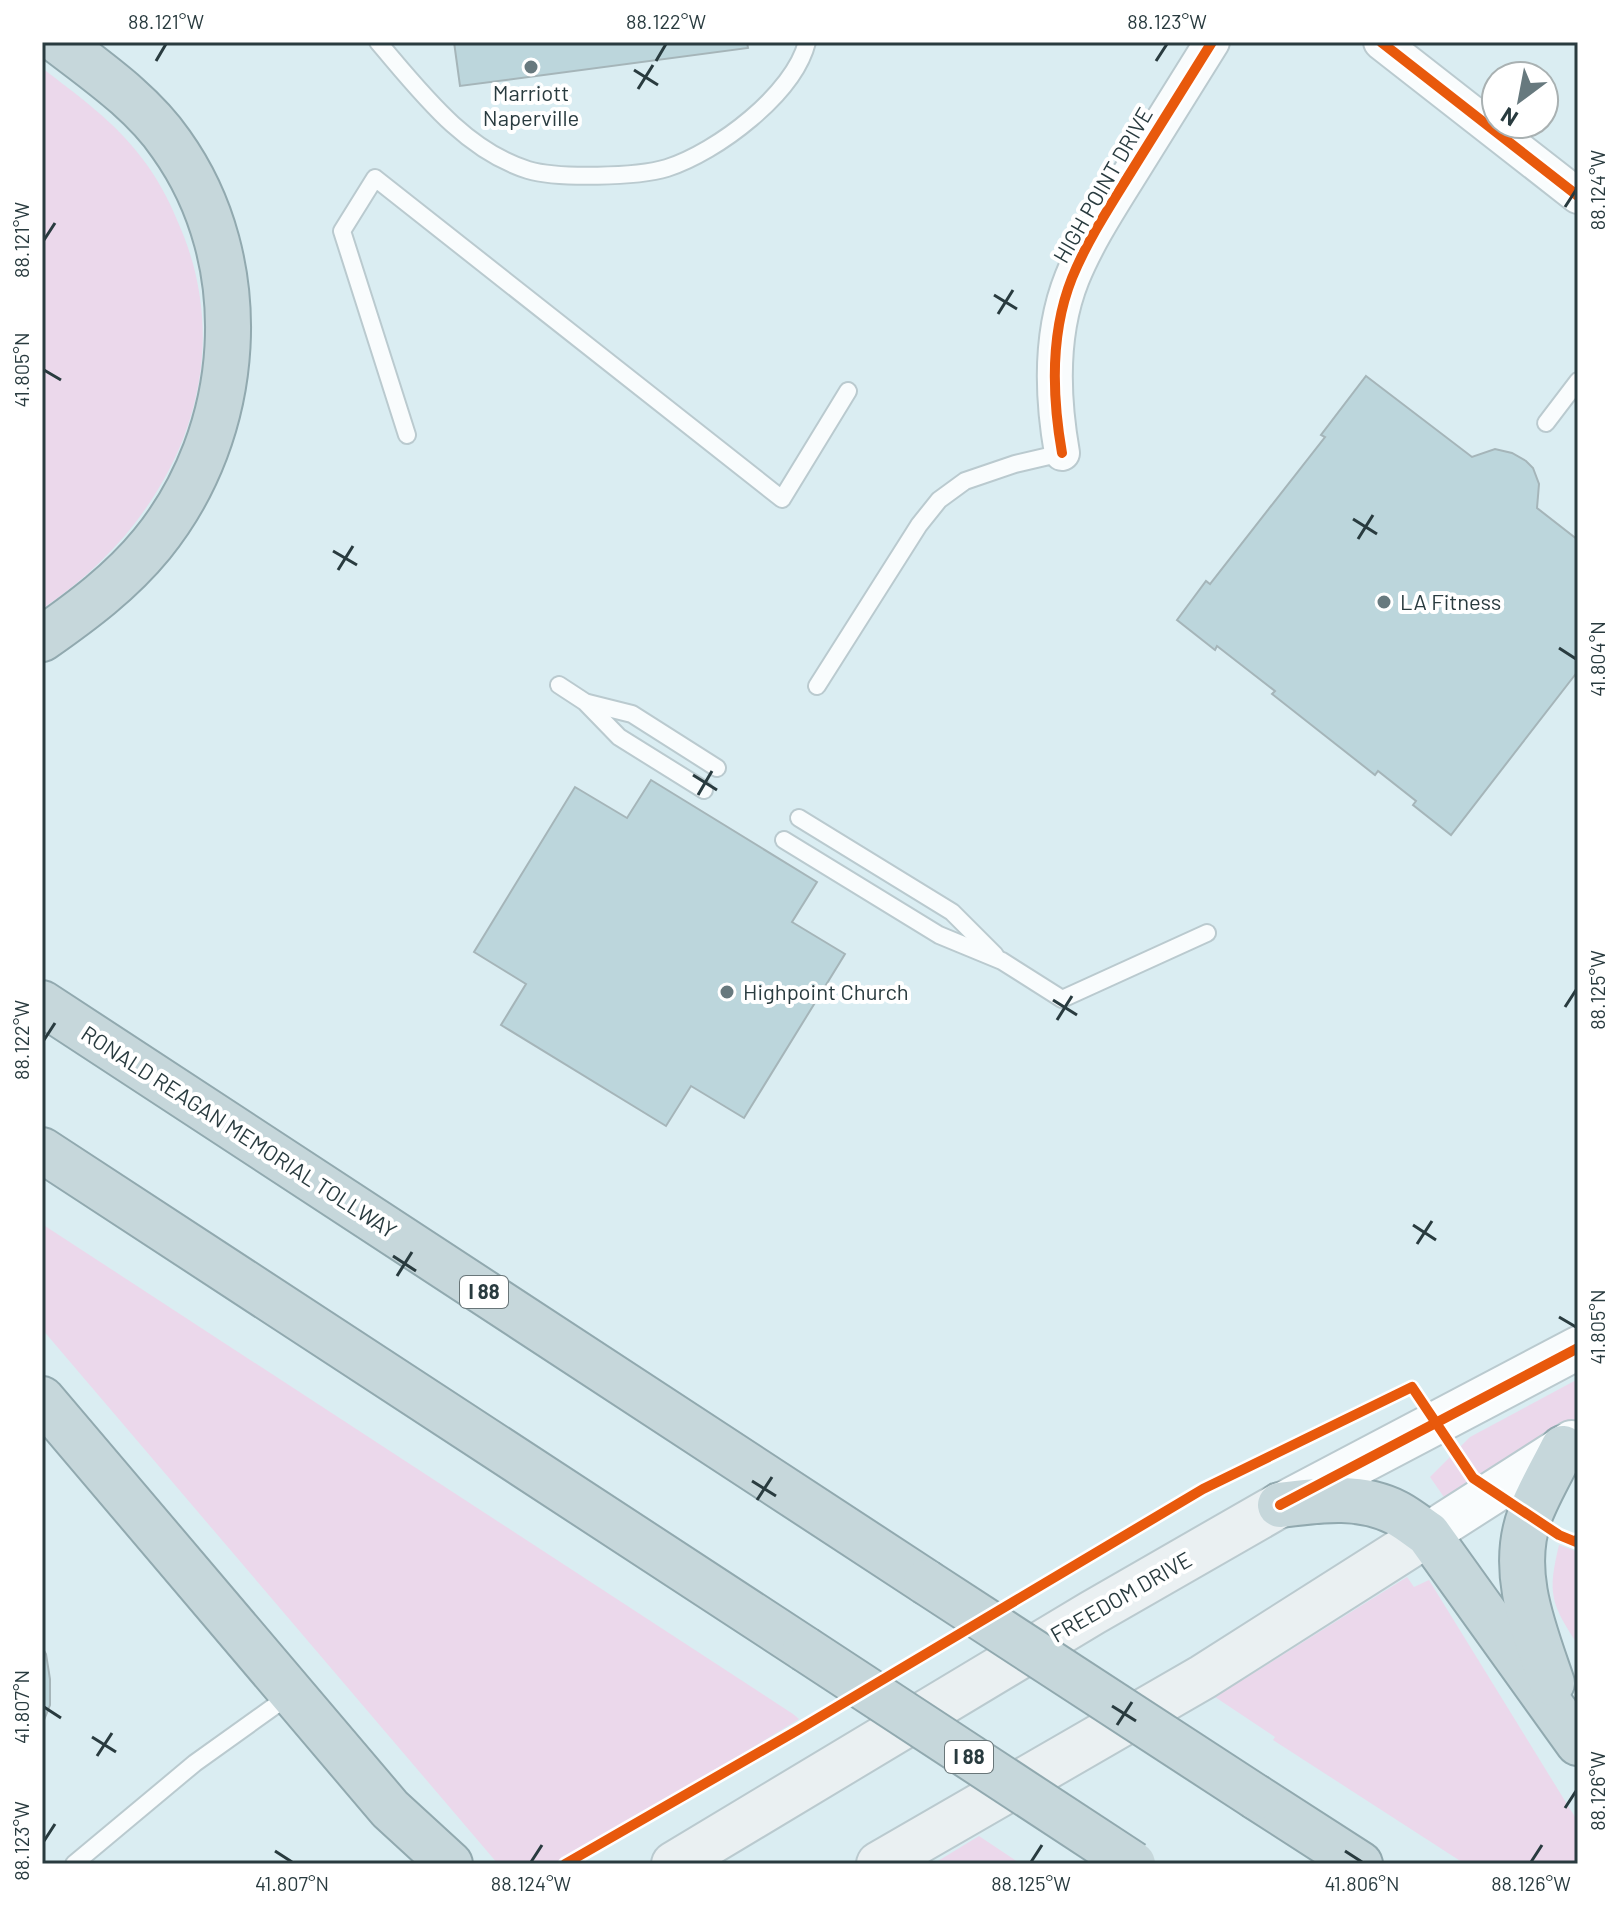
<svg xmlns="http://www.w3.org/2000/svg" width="1620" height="1906" viewBox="0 0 1620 1906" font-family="Barlow,sans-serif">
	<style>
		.green { fill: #ebd8eb }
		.building { fill: #bcd6dc; stroke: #a5b5b9; stroke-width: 2 }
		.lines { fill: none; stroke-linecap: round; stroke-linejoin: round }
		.service-casing { stroke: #bacacf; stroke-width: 20 }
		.minor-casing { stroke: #bacacf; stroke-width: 38 }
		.tertiary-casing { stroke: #bacacf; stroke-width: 46 }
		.secondary-casing { stroke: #bacacf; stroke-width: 48 }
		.motorway-casing { stroke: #91a9af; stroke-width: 48 }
		.service { stroke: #f9fcfd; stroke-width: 16 }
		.minor { stroke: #f9fcfd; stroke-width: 34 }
		.tertiary { stroke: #f9fcfd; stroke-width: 42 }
		.secondary { stroke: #eaf0f2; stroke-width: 44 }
		.motorway { stroke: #c6d7db; stroke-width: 44 }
		.motorway-bridge-casing { stroke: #91a9af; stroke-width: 48; stroke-linecap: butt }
		.motorway-bridge { stroke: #c6d7db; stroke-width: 44 }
		.cycleway-casing { stroke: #fff; stroke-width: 15 }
		.cycleway { stroke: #e8590c; stroke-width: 10 }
		.ticks { fill: none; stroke: #293b3f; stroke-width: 3 }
		.poi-dot { fill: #67797e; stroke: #fff; stroke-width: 3 }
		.labels { text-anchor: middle; stroke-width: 8; stroke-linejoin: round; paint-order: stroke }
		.shield { fill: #fff; stroke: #697679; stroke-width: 2 }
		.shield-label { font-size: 20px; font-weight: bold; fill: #293b3f }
		.poi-label { font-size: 22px; fill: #293b3f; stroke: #fff; text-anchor: start }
		.street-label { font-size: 22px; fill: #293b3f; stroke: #fff }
		.neatline { fill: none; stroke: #293b3f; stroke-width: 3 }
		.ticks-label { font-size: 20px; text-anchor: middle; fill: #293b3f }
	</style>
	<rect width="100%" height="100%" fill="#daedf2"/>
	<g class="green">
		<path d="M42,68C77,95 114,121 141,157C156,176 168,198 177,220C245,369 171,523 42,609Z"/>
		<polygon points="42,1224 793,1714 799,1719 677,1794 553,1864 498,1864 42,1329"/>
		<polygon points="1578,1379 1578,1418 1446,1500 1430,1477 1470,1437"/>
		<path d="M1559,1545L1578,1552V1645C1551,1604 1547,1594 1559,1545Z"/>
		<polygon points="1407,1577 1414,1587 1429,1580 1578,1822 1578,1864 1465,1864 1273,1740 1275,1737 1215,1697"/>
		<polygon points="979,1836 1021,1864 933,1864"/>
	</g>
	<g class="building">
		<polygon points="454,42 747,42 748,48 460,86"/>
		<polygon points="1366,376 1472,457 1495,449 1512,453 1526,461 1533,468 1539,484 1537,508 1578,540 1578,671 1451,835 1413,805 1416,801 1378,771 1375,775 1272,694 1275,691 1217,646 1215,650 1177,620 1206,581 1210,584 1325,437 1321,435"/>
		<polygon points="651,780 817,882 792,922 845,954 744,1118 691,1086 666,1126 501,1025 526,984 474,952 575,787 627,818"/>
		<polygon points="42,1647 46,1654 50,1679 50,1705 42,1725"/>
	</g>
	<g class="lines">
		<defs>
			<g id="service">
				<path d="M378,42C420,91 464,150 528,170C558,179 637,177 667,168C717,152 794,94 807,42"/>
				<polyline points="1546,423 1578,381"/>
				<polyline points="407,435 342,231 375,178 782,499 848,391"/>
				<polyline points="559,685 585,702 619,737 704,790"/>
				<polyline points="817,686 919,525 939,500 965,481 1015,464 1062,453"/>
				<polyline points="588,703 632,714 717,768"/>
				<polyline points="799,818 952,912 995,955"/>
				<polyline points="784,840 939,935 1002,961 1062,999 1207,933"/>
				<polyline points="74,1864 195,1763 290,1695"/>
			</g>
			<g id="minor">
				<polyline points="1381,42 1578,196"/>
				<path d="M1062,453C1052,396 1050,333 1072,278C1087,241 1110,206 1131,172C1158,129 1185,85 1212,42"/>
			</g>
			<g id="tertiary">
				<polyline points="1282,1504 1578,1348"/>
				<polyline points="1428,1534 1572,1442"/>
			</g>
			<g id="secondary">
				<polyline points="674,1864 1092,1613 1280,1505"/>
				<polyline points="879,1864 1203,1677 1428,1534"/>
			</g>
			<g id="motorway">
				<path d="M42,639C82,611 121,582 152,544C243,432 256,263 171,144C143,103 98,72 59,42"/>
				<polyline points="42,1003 926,1582"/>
				<polyline points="42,1150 805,1649"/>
				<polyline points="42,1399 390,1809 450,1864"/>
				<path d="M1280,1505C1320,1500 1360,1494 1397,1513C1408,1519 1418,1527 1428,1534L1578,1743"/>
				<path d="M1552,1683C1534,1630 1509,1571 1530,1515C1539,1492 1552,1470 1563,1448"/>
				<polyline points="1256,1797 1360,1864"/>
			</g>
		</defs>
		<use href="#service" class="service-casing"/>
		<use href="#minor" class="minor-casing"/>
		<use href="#tertiary" class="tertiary-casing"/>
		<use href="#secondary" class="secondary-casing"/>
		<use href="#motorway" class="motorway-casing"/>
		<use href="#service" class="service"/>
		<use href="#minor" class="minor"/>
		<use href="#tertiary" class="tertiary"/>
		<use href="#secondary" class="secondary"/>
		<use href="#motorway" class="motorway"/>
		<defs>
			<g id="motorway-bridge">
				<polyline points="926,1582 1256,1797"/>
				<polyline points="805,1649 1133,1864"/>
			</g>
		</defs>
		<use href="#motorway-bridge" class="motorway-bridge-casing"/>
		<use href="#motorway-bridge" class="motorway-bridge"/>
		<defs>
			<g id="cycleway">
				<polyline points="1381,42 1578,196"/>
				<path d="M1062,453C1052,396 1050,333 1072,278C1087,241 1110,206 1131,172C1158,129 1185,85 1212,42"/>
				<polyline points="1280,1505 1578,1348"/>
				<polyline points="565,1864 798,1730 1203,1489 1412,1387 1473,1478 1559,1535 1576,1542 1578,1539"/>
			</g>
		</defs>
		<use href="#cycleway" class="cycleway-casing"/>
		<use href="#cycleway" class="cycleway"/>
	</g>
	<path class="ticks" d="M156,61L166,44M656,61L666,44M1156,61L1167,44M634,70L658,85M638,89L653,65M1565,207L1576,190M44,240L55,223M994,295L1017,309M998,314L1013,290M44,370L61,380M1353,519L1377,534M1358,539L1373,515M333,551L357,565M338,570L353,546M1559,648L1576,659M693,775L717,790M698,795L712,771M1053,1000L1077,1015M1565,1007L1576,990M1057,1020L1072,996M44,1040L55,1023M1413,1225L1436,1240M1417,1244L1432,1221M393,1256L416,1271M397,1276L412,1252M1559,1317L1576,1327M752,1481L776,1496M757,1500L772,1477M1112,1706L1136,1721M44,1707L61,1718M1117,1725L1132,1702M92,1737L116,1752M97,1756L112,1733M1565,1808L1576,1791M44,1841L55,1824M275,1851L292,1862M1345,1851L1362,1862M531,1862L542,1845M1031,1862L1042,1845M1531,1862L1542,1845"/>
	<g class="poi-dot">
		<circle cx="531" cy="67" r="8"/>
		<circle cx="1384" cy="602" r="8"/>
		<circle cx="727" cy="992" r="8"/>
	</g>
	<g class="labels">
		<g class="shield">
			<rect x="460" y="1276" width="48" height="32" rx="6"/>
			<rect x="945" y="1741" width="48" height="32" rx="6"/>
		</g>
		<g class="shield-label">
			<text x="484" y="1299">I 88</text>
			<text x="969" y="1764">I 88</text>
		</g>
		<g class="poi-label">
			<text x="531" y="101" text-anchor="middle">Marriott<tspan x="531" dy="25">Naperville</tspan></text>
			<text x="1400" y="610">LA Fitness</text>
			<text x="743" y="1000">Highpoint Church</text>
		</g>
		<g class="street-label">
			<text transform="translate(1103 185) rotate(-60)" y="8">HIGH POINT DRIVE</text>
			<text transform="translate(239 1132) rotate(33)" y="8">RONALD REAGAN MEMORIAL TOLLWAY</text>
			<text transform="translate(1121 1597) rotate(-30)" y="8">FREEDOM DRIVE</text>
		</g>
	</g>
	<rect width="1620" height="1906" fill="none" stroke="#ffffff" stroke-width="88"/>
	<g transform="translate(1520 100) rotate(212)"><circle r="38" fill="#ffffff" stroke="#a9b1b2" stroke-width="2"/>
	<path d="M0-6L14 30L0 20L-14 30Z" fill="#67797e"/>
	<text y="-12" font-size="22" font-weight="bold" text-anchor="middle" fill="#293b3f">N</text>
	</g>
	<rect x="44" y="44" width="1532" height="1818" class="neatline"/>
	<g class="ticks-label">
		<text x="166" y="29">88.121°W</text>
		<text x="666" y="29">88.122°W</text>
		<text x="1167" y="29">88.123°W</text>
		<text transform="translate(1598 190) rotate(-90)" y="7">88.124°W</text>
		<text transform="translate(22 240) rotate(-90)" y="7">88.121°W</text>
		<text transform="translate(22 370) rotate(-90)" y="7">41.805°N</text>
		<text transform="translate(1598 659) rotate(-90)" y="7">41.804°N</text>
		<text transform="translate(1598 990) rotate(-90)" y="7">88.125°W</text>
		<text transform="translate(22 1040) rotate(-90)" y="7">88.122°W</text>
		<text transform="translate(1598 1327) rotate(-90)" y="7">41.805°N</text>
		<text transform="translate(22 1707) rotate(-90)" y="7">41.807°N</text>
		<text transform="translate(1598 1791) rotate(-90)" y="7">88.126°W</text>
		<text transform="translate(22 1841) rotate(-90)" y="7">88.123°W</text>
		<text x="292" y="1891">41.807°N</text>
		<text x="531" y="1891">88.124°W</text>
		<text x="1031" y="1891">88.125°W</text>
		<text x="1362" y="1891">41.806°N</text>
		<text x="1531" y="1891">88.126°W</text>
	</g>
</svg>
